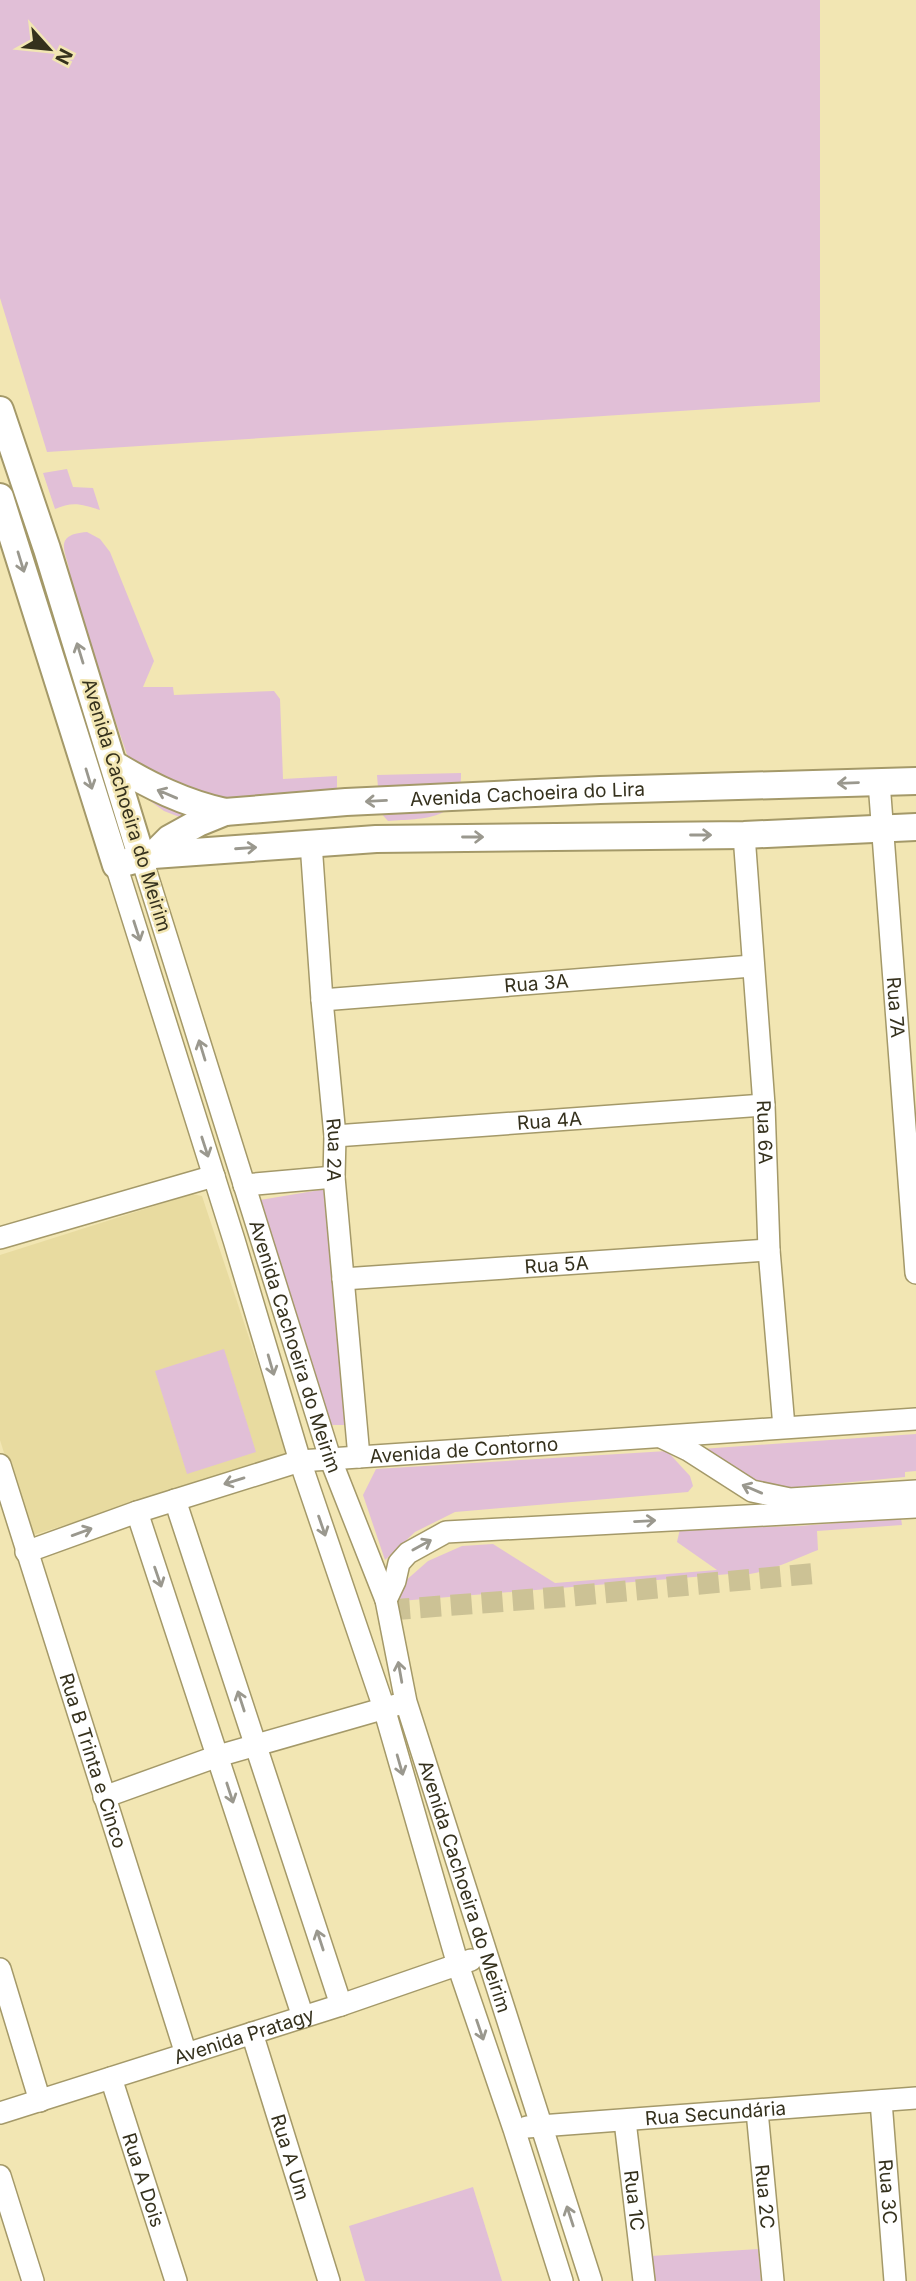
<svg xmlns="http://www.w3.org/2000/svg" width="916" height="2281" viewBox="0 0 916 2281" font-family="Inter,sans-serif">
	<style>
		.built { fill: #e8dba0 }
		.green { fill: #e1bfd7 }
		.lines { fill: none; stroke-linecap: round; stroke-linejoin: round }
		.minor-tunnel { stroke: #ccc295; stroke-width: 21; stroke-dasharray: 21 10; stroke-linecap: butt }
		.minor-casing { stroke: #a49969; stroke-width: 24 }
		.major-casing { stroke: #a49969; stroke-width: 30 }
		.minor { stroke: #fff; stroke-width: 21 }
		.major { stroke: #fff; stroke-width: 26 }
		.oneway { stroke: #9a988e }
		.labels { text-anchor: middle; stroke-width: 5; stroke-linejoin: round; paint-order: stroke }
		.street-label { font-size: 19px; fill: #35311d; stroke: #f2e6b3 }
	</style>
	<rect width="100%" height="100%" fill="#f2e6b3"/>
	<polygon class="built" points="192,1194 202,1196 288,1455 30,1536 0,1440 0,1255"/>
	<g class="green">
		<polygon points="0,0 820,0 820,402 47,452 0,298"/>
		<path d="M67,469L73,487L93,488L100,510C82,504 72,501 55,509L43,473Z"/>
		<path d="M87,532L100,539L110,552L154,661L143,687H173L174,695L274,691L280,699L283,779L337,776V787L331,800L275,814L264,822L206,823L182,818L164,811L146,798L135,778L69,586C77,563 43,535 87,532Z"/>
		<path d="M461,773C462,822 425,818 388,821L380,812L377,775Z"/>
		<polygon points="326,1189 345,1425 328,1425 260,1200"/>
		<polygon points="224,1349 256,1452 187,1474 155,1371"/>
		<polygon points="916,1434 916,1471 905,1472 905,1477 789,1488 774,1486 754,1481 701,1449"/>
		<polygon points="667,1451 690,1476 693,1486 688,1492 455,1512 415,1532 385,1560 363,1495 376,1469"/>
		<path d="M901,1518L902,1525L817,1531L818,1550C794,1559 754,1580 730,1574L400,1601L398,1596L403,1583L428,1561L462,1546L493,1544L555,1583L717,1570L677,1542L680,1529L799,1526Z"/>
		<polygon points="473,2187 502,2281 365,2281 349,2226"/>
		<polygon points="758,2249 761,2281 652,2281 651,2256"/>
	</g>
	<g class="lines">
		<polyline class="minor-tunnel" points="389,1610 561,1597 819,1573"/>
		<defs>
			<g id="minor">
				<path id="s1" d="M879,782L916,1273"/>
				<path id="s2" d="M744,835L764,1105L769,1250L784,1427"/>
				<path id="s3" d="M311,843L322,1000L335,1136L334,1177L359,1457"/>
				<path id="s4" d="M142,859L330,1458L386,1600L406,1702L591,2281"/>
				<polyline points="116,865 234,1240 300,1461 384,1708 458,1965 514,2129 562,2281"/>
				<path id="s5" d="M322,1000L752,966"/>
				<path id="s6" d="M335,1136L764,1105"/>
				<polyline points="244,1185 334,1177"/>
				<polyline points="0,1238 214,1176"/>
				<path id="s7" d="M343,1279L769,1250"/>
				<polyline points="661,1437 688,1450 752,1491 790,1499 916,1491"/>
				<path id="s8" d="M0,1465L186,2054"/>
				<polyline points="175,1500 341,2005"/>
				<polyline points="137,1512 303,2017"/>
				<path id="s9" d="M26,1552L137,1512L300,1461L916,1419"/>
				<polyline points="386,1600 395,1581 399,1563 408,1553 446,1532 916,1507"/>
				<polyline points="104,1797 218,1756 396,1705"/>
				<polyline points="0,1969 40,2101"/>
				<path id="s10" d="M252,2033L329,2281"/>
				<path id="s11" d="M111,2078L176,2281"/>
				<path id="s12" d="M881,2101L895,2281"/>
				<path id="s13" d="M757,2111L773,2281"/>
				<path id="s14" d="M0,2113L341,2005L471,1960"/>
				<path id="s15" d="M625,2121L644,2281"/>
				<path id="s16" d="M527,2127L916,2098"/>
				<polyline points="0,2176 33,2281"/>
			</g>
			<g id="major">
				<polyline points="0,410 47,549 142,859"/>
				<polyline points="0,497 116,865 153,855 376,839 744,835 916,827"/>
				<path d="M115,765C150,786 184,803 225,812"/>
				<path id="s17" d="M153,855L169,839L198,823L225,812L346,802L600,790L916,781"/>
			</g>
		</defs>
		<use href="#minor" class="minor-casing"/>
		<use href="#major" class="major-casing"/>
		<use href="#minor" class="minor"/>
		<use href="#major" class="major"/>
	</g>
	<defs><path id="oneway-shaft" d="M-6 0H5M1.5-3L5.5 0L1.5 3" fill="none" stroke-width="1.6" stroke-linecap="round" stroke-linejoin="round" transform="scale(1.75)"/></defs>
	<g class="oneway">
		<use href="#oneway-shaft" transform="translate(21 562) rotate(73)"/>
		<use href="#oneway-shaft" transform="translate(80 653) rotate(-107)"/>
		<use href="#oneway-shaft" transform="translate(89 779) rotate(73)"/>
		<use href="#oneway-shaft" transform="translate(848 783) rotate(178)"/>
		<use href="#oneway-shaft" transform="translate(167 794) rotate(-157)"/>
		<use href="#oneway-shaft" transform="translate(376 801) rotate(177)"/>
		<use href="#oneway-shaft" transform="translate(701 835)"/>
		<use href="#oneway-shaft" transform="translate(473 837)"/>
		<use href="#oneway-shaft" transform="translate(246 848) rotate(-4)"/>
		<use href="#oneway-shaft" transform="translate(137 931) rotate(72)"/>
		<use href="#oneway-shaft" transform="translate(202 1050) rotate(-107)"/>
		<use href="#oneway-shaft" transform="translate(205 1147) rotate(72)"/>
		<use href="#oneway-shaft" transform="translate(271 1365) rotate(74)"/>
		<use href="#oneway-shaft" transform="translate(234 1481) rotate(163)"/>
		<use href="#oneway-shaft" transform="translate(752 1489) rotate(-157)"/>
		<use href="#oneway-shaft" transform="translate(645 1521) rotate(-3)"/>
		<use href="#oneway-shaft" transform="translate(322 1526) rotate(71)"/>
		<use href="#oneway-shaft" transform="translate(82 1532) rotate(-20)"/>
		<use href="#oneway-shaft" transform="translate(422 1545) rotate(-29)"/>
		<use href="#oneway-shaft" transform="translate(158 1577) rotate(71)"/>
		<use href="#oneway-shaft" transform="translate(400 1672) rotate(-100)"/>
		<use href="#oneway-shaft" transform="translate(241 1701) rotate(-108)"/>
		<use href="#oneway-shaft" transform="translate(400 1765) rotate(74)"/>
		<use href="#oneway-shaft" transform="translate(230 1793) rotate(72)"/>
		<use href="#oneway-shaft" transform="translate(320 1940) rotate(-108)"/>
		<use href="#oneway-shaft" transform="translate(480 2030) rotate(71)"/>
		<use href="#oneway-shaft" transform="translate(570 2216) rotate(-108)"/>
	</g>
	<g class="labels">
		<g class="street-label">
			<text dy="7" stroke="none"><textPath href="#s17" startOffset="388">Avenida Cachoeira do Lira</textPath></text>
			<text transform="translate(127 805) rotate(73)" y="7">Avenida Cachoeira do Meirim</text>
			<text dy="7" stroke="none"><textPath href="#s5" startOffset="215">Rua 3A</textPath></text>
			<text dy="7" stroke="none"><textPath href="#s1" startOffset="226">Rua 7A</textPath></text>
			<text dy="7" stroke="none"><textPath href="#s6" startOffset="215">Rua 4A</textPath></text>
			<text dy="7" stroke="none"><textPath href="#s2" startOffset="298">Rua 6A</textPath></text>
			<text dy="7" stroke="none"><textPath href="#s3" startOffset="308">Rua 2A</textPath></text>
			<text dy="7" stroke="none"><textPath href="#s7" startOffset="214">Rua 5A</textPath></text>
			<text dy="7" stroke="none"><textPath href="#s4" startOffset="511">Avenida Cachoeira do Meirim</textPath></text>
			<text dy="7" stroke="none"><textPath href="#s9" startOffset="453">Avenida de Contorno</textPath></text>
			<text dy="7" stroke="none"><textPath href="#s8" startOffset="310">Rua B Trinta e Cinco</textPath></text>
			<text dy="7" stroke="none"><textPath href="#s4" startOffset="1078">Avenida Cachoeira do Meirim</textPath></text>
			<text dy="7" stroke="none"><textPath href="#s14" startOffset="256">Avenida Pratagy</textPath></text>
			<text dy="7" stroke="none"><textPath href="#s16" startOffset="189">Rua Secundária</textPath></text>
			<text dy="7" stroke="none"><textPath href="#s10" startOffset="130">Rua A Um</textPath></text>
			<text dy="7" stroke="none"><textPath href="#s11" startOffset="107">Rua A Dois</textPath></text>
			<text dy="7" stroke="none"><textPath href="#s12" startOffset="91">Rua 3C</textPath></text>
			<text dy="7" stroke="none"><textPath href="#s13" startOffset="86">Rua 2C</textPath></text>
			<text dy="7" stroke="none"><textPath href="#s15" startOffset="80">Rua 1C</textPath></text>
		</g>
	</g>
	<g transform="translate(49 49) rotate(117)" stroke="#f2e6b3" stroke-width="5" paint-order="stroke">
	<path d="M0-5L12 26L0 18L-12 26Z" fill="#35311d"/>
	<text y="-10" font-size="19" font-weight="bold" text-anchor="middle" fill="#35311d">N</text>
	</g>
</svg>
